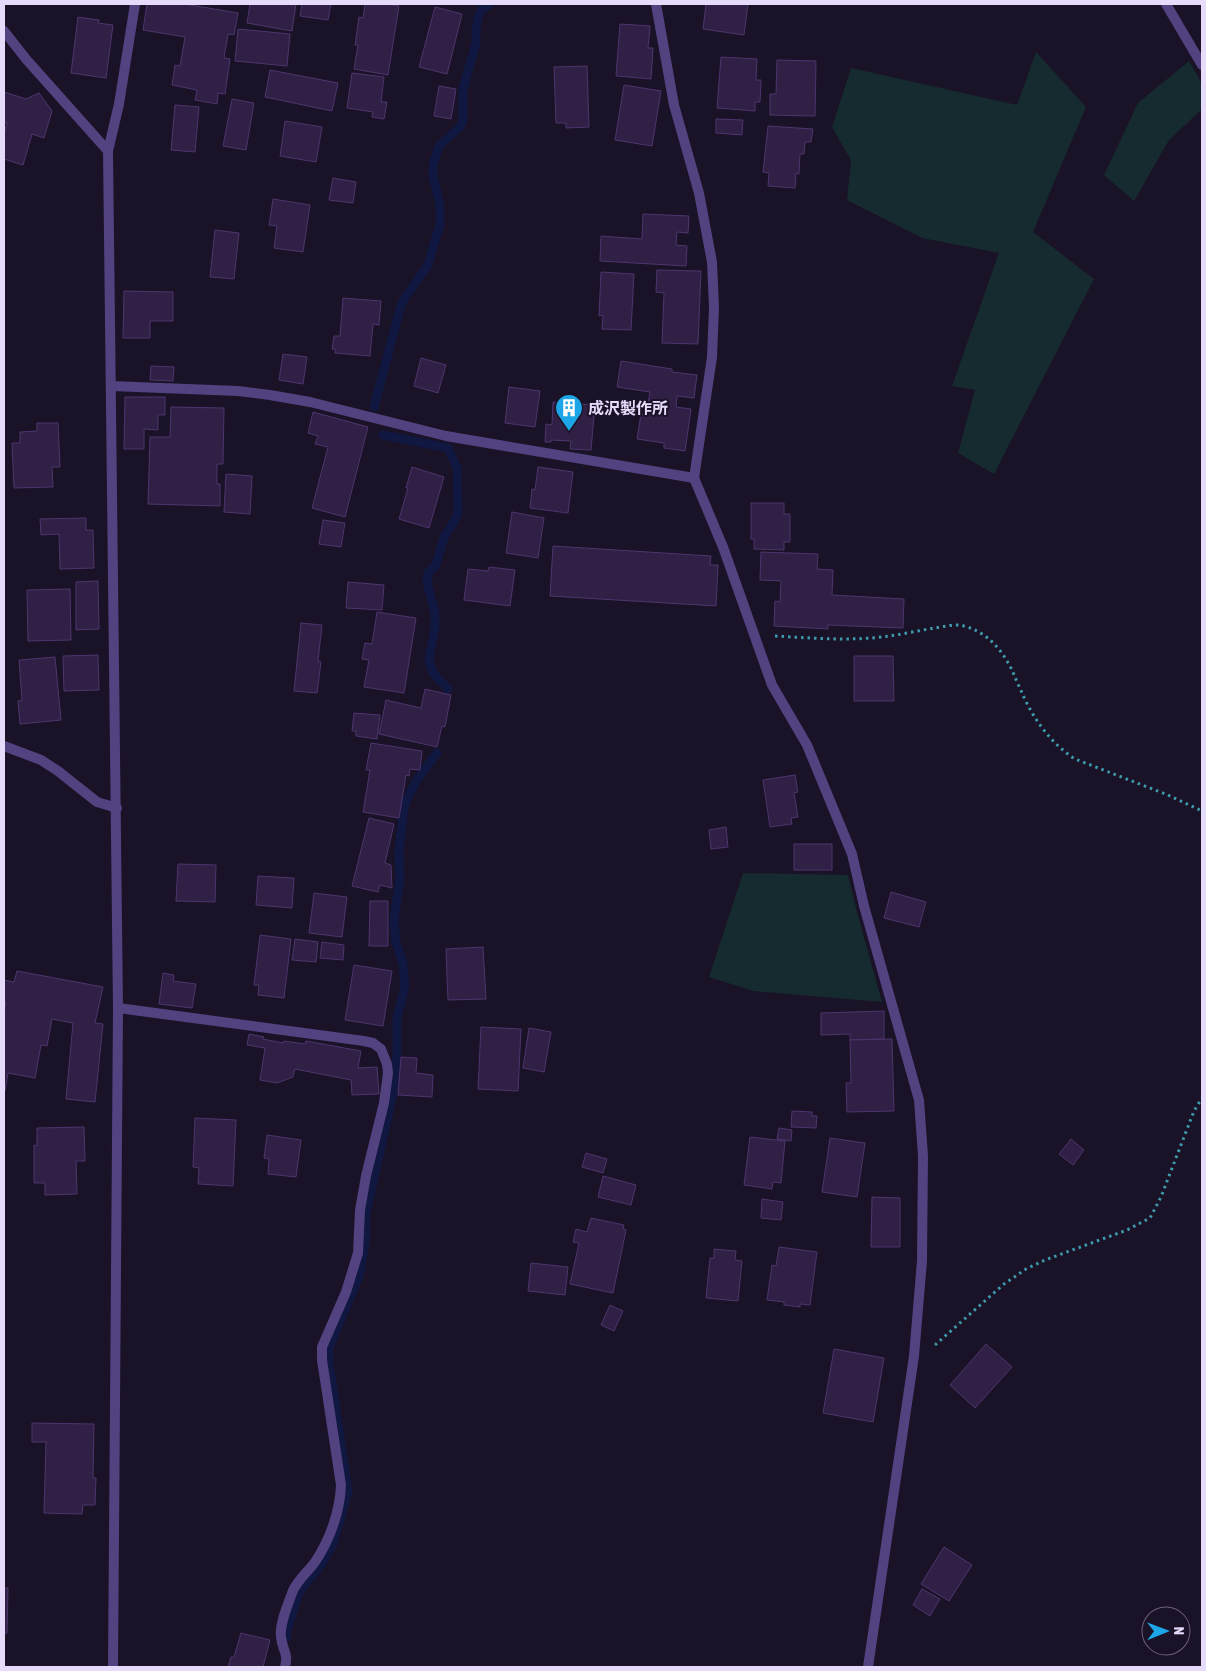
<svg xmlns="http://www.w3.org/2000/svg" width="1206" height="1671" viewBox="0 0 1206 1671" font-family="'Asap Condensed','Noto Sans JP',sans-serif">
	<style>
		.green { fill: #162b2f }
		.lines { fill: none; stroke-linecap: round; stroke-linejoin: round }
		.stream { stroke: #101741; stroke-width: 9 }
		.building { fill: #302045; stroke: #4d356e }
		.path { stroke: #3d9bad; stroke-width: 3; stroke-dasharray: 2.5 4; stroke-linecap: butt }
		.minor { stroke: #524280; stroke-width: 10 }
		.labels { text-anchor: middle; stroke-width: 4; stroke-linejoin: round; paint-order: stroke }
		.poi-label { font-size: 16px; font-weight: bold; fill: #e6dbfb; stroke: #1a1226; text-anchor: start }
	</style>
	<rect width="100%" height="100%" fill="#1a1226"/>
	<g class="green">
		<polygon points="1036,52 1086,107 1033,232 1094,279 994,474 958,453 975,390 952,386 999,253 922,238 847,200 851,160 832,127 851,68 1017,105"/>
		<polygon points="1189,61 1202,84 1202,109 1169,140 1134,201 1104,175 1138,103"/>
		<polygon points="743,873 848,875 857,912 882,1002 753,991 709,977"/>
	</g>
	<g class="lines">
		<g class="stream">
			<polyline points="374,407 401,305 404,299 428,265 440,224 440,205 433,176 433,165 439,146 460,127 463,120 463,89 476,43 476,30 478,18 481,10 490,4"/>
			<polyline points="383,435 448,448 457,468 458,512 454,522 444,537 436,565 428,573 427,582 435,613 435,628 429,659 433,673 448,689"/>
			<polyline points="287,1637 287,1631 299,1592 321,1565 333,1544 348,1492 329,1362 329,1348 359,1276 365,1245 366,1214 393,1093 397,1057 397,1018 405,986 403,964 396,942 394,921 400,878 399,850 404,809 407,799 417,780 437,753"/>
		</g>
	</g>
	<g class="building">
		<polygon points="147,4 184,4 238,13 234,35 228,34 224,58 230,59 225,94 218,93 217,104 195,100 197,90 172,85 175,65 180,66 185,37 143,30"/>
		<polygon points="250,4 296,4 292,31 247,23"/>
		<polygon points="302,4 331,4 328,20 300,16"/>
		<polygon points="365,4 387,4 399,6 388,75 354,69 358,45 355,45 359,17 363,18"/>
		<polygon points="706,4 748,4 744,35 703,29"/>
		<polygon points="435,7 462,14 447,74 419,67"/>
		<polygon points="78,17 99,20 98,23 113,25 106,78 71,73"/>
		<polygon points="620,24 650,26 648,48 653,48 651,79 616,76"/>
		<polygon points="238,29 290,34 287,66 235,61"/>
		<polygon points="721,57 757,59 756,80 761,80 760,102 755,102 755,111 717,108"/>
		<polygon points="777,60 816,61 815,116 770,115 770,94 776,94"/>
		<polygon points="587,66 589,127 566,128 566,123 556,123 554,67"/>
		<polygon points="270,70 338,83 332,111 265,97"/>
		<polygon points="352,73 384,77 381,102 387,102 384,119 372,117 373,112 347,108"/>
		<polygon points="624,85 661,91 652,146 615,140"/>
		<polygon points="439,86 456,89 451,119 434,116"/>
		<polygon points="4,92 26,99 39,93 52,111 44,138 32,134 23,165 4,159 4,134 7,123 4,122"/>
		<polygon points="232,99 254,103 246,150 223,146"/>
		<polygon points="175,105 199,107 195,152 171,150"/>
		<polygon points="716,119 743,120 742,135 716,133"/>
		<polygon points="285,121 322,127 316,162 280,156"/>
		<polygon points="768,126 813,129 811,142 805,142 804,154 800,154 799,174 796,173 795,188 768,186 769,173 763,172"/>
		<polygon points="333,178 356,182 353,203 329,200"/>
		<polygon points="273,199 310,205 303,252 274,248 277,226 269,225"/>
		<polygon points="643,214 689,216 688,233 677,232 676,245 687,246 686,266 600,261 601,236 642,239"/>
		<polygon points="215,230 239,233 234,279 210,277"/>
		<polygon points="657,270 701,271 698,344 662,343 664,293 656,292"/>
		<polygon points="601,272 634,274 631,330 602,329 603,315 599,316"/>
		<polygon points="124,291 173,292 173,321 150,321 150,338 123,338"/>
		<polygon points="343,298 381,301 379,325 373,324 370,356 335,353 335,349 332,349 334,336 340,336"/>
		<polygon points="283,354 307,357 303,384 279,380"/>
		<polygon points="421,358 446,365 438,393 414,386"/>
		<polygon points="621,361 672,369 672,372 697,375 694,398 677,396 676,407 691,409 685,451 664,448 664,443 637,439 641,414 646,415 650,392 617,387"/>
		<polygon points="151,366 174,367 173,381 150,380"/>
		<polygon points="509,387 540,391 535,427 505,423"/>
		<polygon points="125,397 165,397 165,415 158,415 158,430 144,429 144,449 124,449"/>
		<polygon points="553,402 595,405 591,450 570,449 571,441 551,440 551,442 545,442 546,424 552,425"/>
		<polygon points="171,407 224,408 223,464 217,464 217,484 220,484 220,506 148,504 150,437 170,437"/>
		<polygon points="313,412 368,427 345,517 312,508 328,447 315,444 318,436 308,433"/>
		<polygon points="37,423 58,423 60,467 52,467 53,487 14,488 12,443 20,443 20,432 37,431"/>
		<polygon points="412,467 444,477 429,528 399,519 408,488 406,488"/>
		<polygon points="538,467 573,472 568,513 530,508 532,489 535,490"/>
		<polygon points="226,474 252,476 250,514 224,512"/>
		<polygon points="751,503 784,503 784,514 790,514 790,542 784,542 784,550 754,549 754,539 751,539"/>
		<polygon points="512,512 544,518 538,558 506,553"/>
		<polygon points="86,518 86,530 93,530 94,568 60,569 59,534 41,535 40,519"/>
		<polygon points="323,520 345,523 341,547 319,544"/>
		<polygon points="553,546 711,556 710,565 718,565 716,606 550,596"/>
		<polygon points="761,552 818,554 817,569 833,570 832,595 904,599 903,628 828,625 828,629 774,626 775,601 780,602 781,581 760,580"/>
		<polygon points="489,567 515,570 510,606 464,600 468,569 488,571"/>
		<polygon points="98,581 99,629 76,630 76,582"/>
		<polygon points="348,582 384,585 382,610 346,608"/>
		<polygon points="70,589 71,640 28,641 27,590"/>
		<polygon points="377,612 416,618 404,693 364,687 369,660 362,659 365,643 372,644"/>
		<polygon points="301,623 322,625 318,661 321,662 317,693 294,691"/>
		<polygon points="98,655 99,690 64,691 63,656"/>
		<polygon points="854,656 893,656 894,701 854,701"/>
		<polygon points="55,657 61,720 20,724 18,701 22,700 19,660"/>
		<polygon points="425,689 451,695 445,727 442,726 437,747 379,734 386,700 421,708"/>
		<polygon points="354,713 380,715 377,739 356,736 356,731 352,731"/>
		<polygon points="371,743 422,751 420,770 410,769 409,776 406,775 399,818 363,812 370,770 366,770"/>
		<polygon points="795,775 798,792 794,793 798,817 791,818 792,824 770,827 763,780"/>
		<polygon points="369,818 394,824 385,863 391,865 392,888 380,885 378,892 352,886"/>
		<polygon points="726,827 728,847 711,849 709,830"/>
		<rect x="794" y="844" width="38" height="26"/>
		<polygon points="178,864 216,865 215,902 176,901"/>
		<polygon points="258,876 294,878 292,908 256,905"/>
		<polygon points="891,892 926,902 919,927 884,918"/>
		<polygon points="314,893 347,897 342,937 309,933"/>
		<polygon points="370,901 388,901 388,946 369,946"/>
		<polygon points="260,935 291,939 284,998 258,995 259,985 254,985"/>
		<polygon points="295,939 318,942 316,962 292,960"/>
		<polygon points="322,942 344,945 343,960 320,958"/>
		<polygon points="483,947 486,999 448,1000 446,949"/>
		<polygon points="354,965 392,971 383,1026 345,1020"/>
		<polygon points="17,971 103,987 95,1023 103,1024 95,1102 66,1099 73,1023 52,1019 47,1046 41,1045 35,1078 8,1073 5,1091 4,1090 4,1013 6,1002 4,1001 4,980 14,982"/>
		<polygon points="163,973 174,975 173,981 196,984 192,1008 159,1004"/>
		<polygon points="884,1011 884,1039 850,1040 850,1034 821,1035 821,1013"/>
		<polygon points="481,1027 521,1029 518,1091 478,1089"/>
		<polygon points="529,1028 551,1032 544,1072 523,1068"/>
		<polygon points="249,1034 264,1037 263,1039 283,1043 284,1041 305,1044 306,1041 361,1051 358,1068 377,1067 379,1094 352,1095 351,1080 295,1069 293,1077 277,1083 260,1080 265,1048 247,1045"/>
		<polygon points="892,1039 894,1111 847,1112 846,1083 851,1083 850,1040"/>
		<polygon points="401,1057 417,1058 416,1073 433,1075 432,1097 398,1095"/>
		<polygon points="792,1111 812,1112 812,1116 817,1116 816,1128 791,1127"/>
		<polygon points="195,1118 236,1120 233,1186 198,1184 199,1168 193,1167"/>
		<polygon points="84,1127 85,1161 76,1161 77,1194 45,1195 45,1183 34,1183 34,1145 37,1146 37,1128"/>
		<polygon points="779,1128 792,1130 791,1141 777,1139"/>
		<polygon points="267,1135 301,1140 296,1177 268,1174 269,1159 264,1158"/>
		<polygon points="750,1137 785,1141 781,1183 773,1182 772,1189 744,1185"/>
		<polygon points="830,1138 865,1143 857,1197 822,1192"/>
		<polygon points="1071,1139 1084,1150 1073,1165 1059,1154"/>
		<polygon points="586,1153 607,1159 603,1173 582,1167"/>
		<polygon points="603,1176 636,1185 631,1205 598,1197"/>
		<polygon points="872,1197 900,1198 900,1247 871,1247"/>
		<polygon points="762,1199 783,1202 781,1220 761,1218"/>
		<polygon points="591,1218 624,1225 623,1229 626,1230 613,1293 570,1284 579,1243 573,1242 576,1229 587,1232"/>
		<polygon points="779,1247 817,1252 810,1305 800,1304 800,1307 784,1305 784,1302 767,1300 772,1265 776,1266"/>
		<polygon points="714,1249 736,1251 735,1260 742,1261 738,1301 706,1298 710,1258 714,1258"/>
		<polygon points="531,1263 568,1267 565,1295 528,1291"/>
		<polygon points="610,1305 623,1311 614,1331 601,1325"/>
		<polygon points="986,1344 1012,1367 975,1408 950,1385"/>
		<polygon points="834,1349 884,1358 873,1422 823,1413"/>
		<polygon points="32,1423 94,1424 93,1478 96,1478 95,1505 83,1505 82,1514 44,1513 46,1442 32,1442"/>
		<polygon points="944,1547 972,1565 949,1601 921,1584"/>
		<polygon points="4,1588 8,1588 7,1633 4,1633"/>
		<polygon points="922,1589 940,1599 930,1616 913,1605"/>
		<polygon points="241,1633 270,1640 263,1667 228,1667 231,1657 234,1657"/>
	</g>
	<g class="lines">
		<g class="path">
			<path d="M775,636C811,638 846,641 882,637C899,635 917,631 934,628C944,627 955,623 964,626C983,631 997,644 1007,661C1013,670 1015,679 1020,688C1031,716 1050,743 1075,759L1168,795L1202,811"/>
			<polyline points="935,1345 1004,1284 1026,1269 1045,1260 1127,1230 1150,1218 1161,1197 1194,1111 1202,1098"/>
		</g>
		<g class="minor">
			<polyline points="656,4 674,105 699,193 712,262 714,308 712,357 694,478 723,547 772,685 807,745 852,854 864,906 919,1100 923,1156 922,1261 914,1356 868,1667"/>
			<polyline points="1166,4 1202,65"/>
			<polyline points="4,31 26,59 108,151"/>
			<polyline points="111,386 238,391 270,395 310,402 446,436 694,478"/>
			<polyline points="4,746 41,760 58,771 97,802 117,808"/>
			<path d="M118,1008L364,1041L373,1043L381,1049L387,1064L388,1073L384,1103L366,1176L360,1210L358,1253L346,1292L322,1347V1360L341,1485C340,1511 330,1540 315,1562C308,1572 296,1581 292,1593C288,1605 279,1624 281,1637C282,1650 289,1653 285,1667"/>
			<polyline points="113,1667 118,1008 108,151 119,104 135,4"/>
		</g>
	</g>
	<defs>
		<symbol id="building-pin" viewBox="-11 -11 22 30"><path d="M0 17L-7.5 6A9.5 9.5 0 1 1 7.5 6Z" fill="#1ca6e7" stroke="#1a1226"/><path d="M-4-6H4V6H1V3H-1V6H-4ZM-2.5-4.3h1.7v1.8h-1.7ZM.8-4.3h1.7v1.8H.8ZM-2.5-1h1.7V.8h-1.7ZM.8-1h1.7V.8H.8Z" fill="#fff"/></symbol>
	</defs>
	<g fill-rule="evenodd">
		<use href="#building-pin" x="553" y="392" width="32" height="43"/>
	</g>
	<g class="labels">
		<g class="poi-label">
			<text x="588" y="414">成沢製作所</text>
		</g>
	</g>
	<rect width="1206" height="1671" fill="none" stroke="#e6dbfb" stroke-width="10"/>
	<g transform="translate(1166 1631) rotate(89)"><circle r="24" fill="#1a1226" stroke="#6c627b"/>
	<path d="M0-4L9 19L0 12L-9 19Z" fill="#1ca6e7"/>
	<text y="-8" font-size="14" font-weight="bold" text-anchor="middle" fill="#e6dbfb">N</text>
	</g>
</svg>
